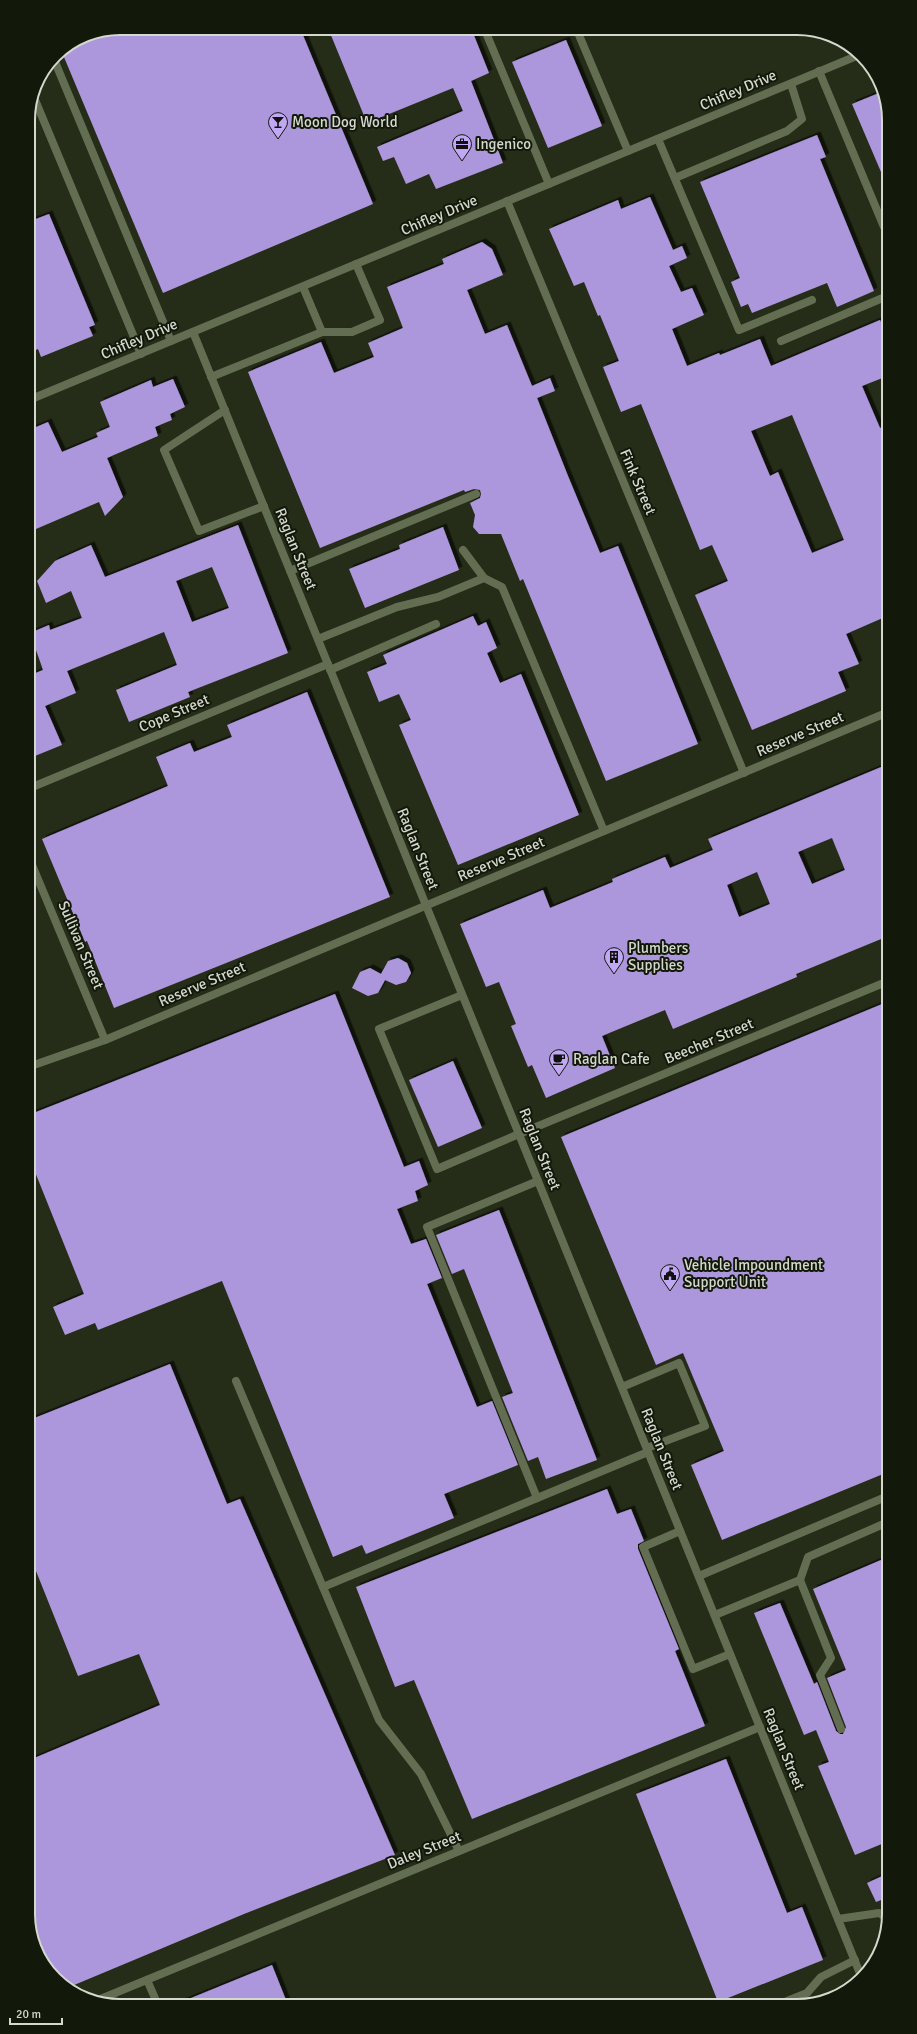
<svg xmlns="http://www.w3.org/2000/svg" width="917" height="2034" viewBox="0 0 917 2034" font-family="Signika,sans-serif">
	<style>
		.built { fill: #252c17 }
		.building { fill: #ac97dc; fill-rule: evenodd; filter: url(#shadow) }
		.lines { fill: none; stroke-linecap: round; stroke-linejoin: round }
		.service { stroke: #626d51; stroke-width: 8 }
		.minor { stroke: #626d51; stroke-width: 8 }
		.tertiary { stroke: #626d51; stroke-width: 8 }
		.labels { text-anchor: middle; stroke-width: 4; stroke-linejoin: round; paint-order: stroke }
		.street-label { font-size: 15px; fill: #d4d8ce; stroke: #13190a }
		.poi-label { font-size: 15px; fill: #d4d8ce; stroke: #13190a; text-anchor: start }
		.rim { fill: none; stroke: #d4d8ce; stroke-width: 2 }
	</style>
	<defs>
		<filter id="shadow"><feDropShadow dx="3.5" dy="-3.5" stdDeviation="0" flood-color="#0009"/></filter>
	</defs>
	<rect width="100%" height="100%" fill="#1d2313"/>
	<polygon class="built" points="120,28 804,28 853,47 884,90 889,1915 870,1970 827,2001 113,2006 64,1987 33,1944 28,114 37,79 55,55 85,35"/>
	<g class="building">
		<polygon points="120,28 300,28 373,204 163,293 61,50 85,35"/>
		<polygon points="328,28 471,28 489,73 471,81 503,163 436,189 429,174 406,184 394,157 383,161 377,147 463,111 453,88 367,123"/>
		<polygon points="566,40 602,126 548,148 512,62"/>
		<polygon points="884,91 884,179 852,104"/>
		<polygon points="817,135 826,157 820,159 874,291 837,307 827,283 752,313 748,304 741,307 731,282 740,278 700,182"/>
		<path d="M650,197L673,250L682,246L687,258L669,266L681,292L692,288L704,315L672,329L687,366L719,353L720,355L760,339L771,366L880,320L885,331V377L862,386L880,428L885,426V617L846,634L859,664L838,672L846,691L752,730L695,595L728,581L712,545L700,550L641,404L621,412L603,367L619,361L600,315L598,316L584,282L574,286L549,229L618,200L621,209ZM792,415L844,540L812,553L778,472L770,476L751,431Z"/>
		<polygon points="49,214 95,325 89,327 93,336 41,357 38,349 29,353 28,222"/>
		<polygon points="482,242 492,249 503,275 467,290 485,334 507,325 532,386 550,378 555,391 537,398 568,476 600,553 618,546 698,744 606,781 523,579 520,581 501,534 479,534 473,527 475,515 470,503 480,498 481,494 480,490 474,489 465,492 464,490 320,548 248,372 321,342 334,373 374,357 368,343 403,328 387,287 444,264 442,259"/>
		<polygon points="173,379 185,407 170,414 172,420 155,427 158,436 107,458 123,497 105,516 99,502 36,529 29,513 29,430 48,422 62,452 98,437 96,433 110,427 100,402 151,380 153,387"/>
		<path d="M238,525L288,653L188,692L190,697L129,722L116,690L177,665L164,632L67,671L76,693L45,706L62,745L30,758V683L35,681L33,674L43,670L30,633L49,625L50,630L82,618L71,591L46,603L37,581L55,561L91,545L105,577ZM212,567L229,608L192,622L176,581Z"/>
		<polygon points="443,527 459,570 365,608 349,569 400,549 399,545"/>
		<polygon points="473,616 478,626 486,622 497,648 487,653 500,683 521,674 579,815 458,865 399,725 411,720 399,694 379,702 367,672 387,664 383,655"/>
		<polygon points="307,692 390,897 114,1008 87,941 85,942 42,839 168,786 156,757 190,743 194,752 232,737 227,725"/>
		<path d="M886,765V937L796,974L797,977L673,1029L665,1010L602,1036L615,1068L546,1098L532,1065L528,1067L511,1026L516,1024L499,982L486,987L460,924L543,890L550,908L613,882L612,879L665,857L670,868L713,850L708,839ZM832,838L845,870L812,884L798,852ZM757,872L770,904L739,917L727,885Z"/>
		<polygon points="398,958 407,963 411,973 406,982 396,985 385,980 378,993 368,996 352,988 360,972 370,968 381,974 388,961"/>
		<polygon points="335,994 404,1167 419,1161 428,1185 415,1191 418,1201 397,1209 411,1244 426,1239 442,1278 427,1284 477,1407 492,1401 518,1465 444,1494 454,1518 366,1554 362,1545 333,1557 222,1281 98,1330 95,1323 65,1335 53,1307 84,1294 31,1162 31,1114"/>
		<polygon points="887,1002 888,1472 722,1540 691,1465 724,1451 683,1353 656,1365 561,1137"/>
		<polygon points="453,1061 482,1128 438,1147 409,1080"/>
		<polygon points="499,1210 597,1460 546,1479 538,1457 528,1461 502,1397 513,1393 464,1269 452,1274 436,1235"/>
		<polygon points="170,1364 227,1504 240,1499 395,1855 244,1914 67,1988 64,1987 33,1944 32,1759 160,1705 139,1654 78,1676 32,1561 32,1419"/>
		<polygon points="607,1489 617,1514 631,1509 644,1541 638,1544 638,1549 679,1649 675,1651 705,1726 472,1819 414,1680 395,1687 356,1587"/>
		<polygon points="888,1557 889,1841 855,1855 818,1766 829,1762 816,1730 804,1735 754,1613 780,1603 814,1684 817,1682 836,1731 840,1734 843,1734 846,1727 827,1678 846,1670 813,1589"/>
		<polygon points="726,1759 787,1913 802,1907 823,1960 718,2002 636,1794"/>
		<polygon points="889,1873 889,1897 876,1902 867,1883"/>
		<polygon points="272,1965 288,2005 174,2005"/>
	</g>
	<g class="lines">
		<g class="service">
			<polyline points="484,28 549,184"/>
			<polyline points="576,28 628,151"/>
			<polyline points="53,57 171,341"/>
			<polyline points="33,95 141,354"/>
			<polyline points="658,139 739,330 812,300"/>
			<polyline points="675,178 787,131 802,119 791,84"/>
			<polyline points="303,287 322,332"/>
			<polyline points="781,341 885,297"/>
			<polyline points="211,377 322,332 352,332 380,320 356,264"/>
			<polyline points="225,410 164,450 199,531 264,506"/>
			<polyline points="463,550 484,578 502,587 604,831"/>
			<polyline points="290,571 476,494"/>
			<polyline points="318,639 397,607 438,597 484,578"/>
			<polyline points="330,670 436,624"/>
			<polyline points="462,995 379,1029 437,1169 519,1134"/>
			<polyline points="31,1066 105,1040"/>
			<polyline points="236,1381 379,1720 421,1774 459,1851"/>
			<polyline points="622,1387 679,1363 705,1426 647,1448"/>
			<polyline points="537,1498 427,1227 538,1181"/>
			<polyline points="680,1531 643,1547 693,1669 730,1654"/>
			<polyline points="699,1576 888,1496"/>
			<polyline points="800,1580 808,1557 888,1522"/>
			<polyline points="323,1587 648,1452"/>
			<polyline points="715,1615 800,1580 831,1658 820,1675 841,1729"/>
			<polyline points="838,1919 879,1913 888,1918"/>
			<polyline points="147,1980 158,2005"/>
			<polyline points="787,2001 807,1993 821,1977 855,1960"/>
		</g>
		<g class="minor">
			<polyline points="819,71 884,227"/>
			<polyline points="507,201 744,773"/>
			<polyline points="30,788 328,664"/>
			<polyline points="30,860 105,1040 886,713"/>
			<polyline points="519,1134 886,982"/>
			<polyline points="98,2000 760,1727"/>
		</g>
		<g class="tertiary">
			<polyline points="193,332 861,1976"/>
			<polyline points="29,400 859,55"/>
		</g>
	</g>
	<defs>
		<symbol id="bar-pin" viewBox="-11 -11 22 30"><path d="M0 17L-7.5 6A9.5 9.5 0 1 1 7.5 6Z" fill="#c0a8f4" stroke="#13190a"/><path d="M-6-5H6L.8 .8V4.5H3.5V6h-7V4.5H-.8V.8Z" fill="#111"/></symbol>
		<symbol id="office-pin" viewBox="-11 -11 22 30"><path d="M0 17L-7.5 6A9.5 9.5 0 1 1 7.5 6Z" fill="#c0a8f4" stroke="#13190a"/><path d="M-6-3h4V-5.5h4V-3h4V5H-6ZM-1-4.5V-3h2v-1.5ZM-6 0V1H6V0Z" fill="#111"/></symbol>
		<symbol id="building-pin" viewBox="-11 -11 22 30"><path d="M0 17L-7.5 6A9.5 9.5 0 1 1 7.5 6Z" fill="#c0a8f4" stroke="#13190a"/><path d="M-4-6H4V6H1V3H-1V6H-4ZM-2.5-4.3h1.7v1.8h-1.7ZM.8-4.3h1.7v1.8H.8ZM-2.5-1h1.7V.8h-1.7ZM.8-1h1.7V.8H.8Z" fill="#111"/></symbol>
		<symbol id="cafe-pin" viewBox="-11 -11 22 30"><path d="M0 17L-7.5 6A9.5 9.5 0 1 1 7.5 6Z" fill="#c0a8f4" stroke="#13190a"/><path d="M-5.5-4.5H6V0H3Q3 3.5 0 3.5H-2.5Q-5.5 3.5-5.5 0ZM3-3.2v2h1.7v-2ZM-6 4.5H4V6H-6Z" fill="#111"/></symbol>
		<symbol id="civic-pin" viewBox="-11 -11 22 30"><path d="M0 17L-7.5 6A9.5 9.5 0 1 1 7.5 6Z" fill="#c0a8f4" stroke="#13190a"/><path d="M-.6-6.5H3V-4.5H.6V-3L4-1V1h2V6H-6V1h2V-1L-.6-3ZM-1.2 2.5V6h2.4V2.5Z" fill="#111"/></symbol>
	</defs>
	<g fill-rule="evenodd">
		<use href="#bar-pin" x="267" y="111" width="22" height="30"/>
		<use href="#office-pin" x="451" y="133" width="22" height="30"/>
		<use href="#building-pin" x="603" y="946" width="22" height="30"/>
		<use href="#cafe-pin" x="548" y="1048" width="22" height="30"/>
		<use href="#civic-pin" x="659" y="1263" width="22" height="30"/>
	</g>
	<g class="labels">
		<g class="street-label">
			<text transform="translate(738 90) rotate(-23)" y="5">Chifley Drive</text>
			<text transform="translate(439 215) rotate(-23)" y="5">Chifley Drive</text>
			<text transform="translate(139 339) rotate(-23)" y="5">Chifley Drive</text>
			<text transform="translate(638 482) rotate(67)" y="5">Fink Street</text>
			<text transform="translate(296 549) rotate(68)" y="5">Raglan Street</text>
			<text transform="translate(174 713) rotate(-23)" y="5">Cope Street</text>
			<text transform="translate(800 734) rotate(-23)" y="5">Reserve Street</text>
			<text transform="translate(418 849) rotate(68)" y="5">Raglan Street</text>
			<text transform="translate(501 859) rotate(-23)" y="5">Reserve Street</text>
			<text transform="translate(81 945) rotate(67)" y="5">Sullivan Street</text>
			<text transform="translate(202 984) rotate(-23)" y="5">Reserve Street</text>
			<text transform="translate(709 1041) rotate(-23)" y="5">Beecher Street</text>
			<text transform="translate(540 1149) rotate(68)" y="5">Raglan Street</text>
			<text transform="translate(662 1449) rotate(68)" y="5">Raglan Street</text>
			<text transform="translate(784 1749) rotate(68)" y="5">Raglan Street</text>
			<text transform="translate(424 1850) rotate(-22)" y="5">Daley Street</text>
		</g>
		<g class="poi-label">
			<text x="292" y="127">Moon Dog World</text>
			<text x="476" y="149">Ingenico</text>
			<text x="628" y="953">Plumbers<tspan x="628" dy="17">Supplies</tspan></text>
			<text x="573" y="1064">Raglan Cafe</text>
			<text x="684" y="1270">Vehicle Impoundment<tspan x="684" dy="17">Support Unit</tspan></text>
		</g>
	</g>
	<path d="M0 0H917V2034H0ZM120 35H797A85 85 0 0 1 882 120V1914A85 85 0 0 1 797 1999H120A85 85 0 0 1 35 1914V120A85 85 0 0 1 120 35Z" fill="#13190a" fill-rule="evenodd"/>
	<path class="rim" d="M120 35H797A85 85 0 0 1 882 120V1914A85 85 0 0 1 797 1999H120A85 85 0 0 1 35 1914V120A85 85 0 0 1 120 35Z"/>
	<path d="M10 2018v6h52v-6" fill="none" stroke="#d4d8ce" stroke-width="2"/>
	<text x="16" y="2018" font-size="12" fill="#d4d8ce" stroke="#13190a" stroke-width="3" paint-order="stroke">20 m</text>
</svg>
